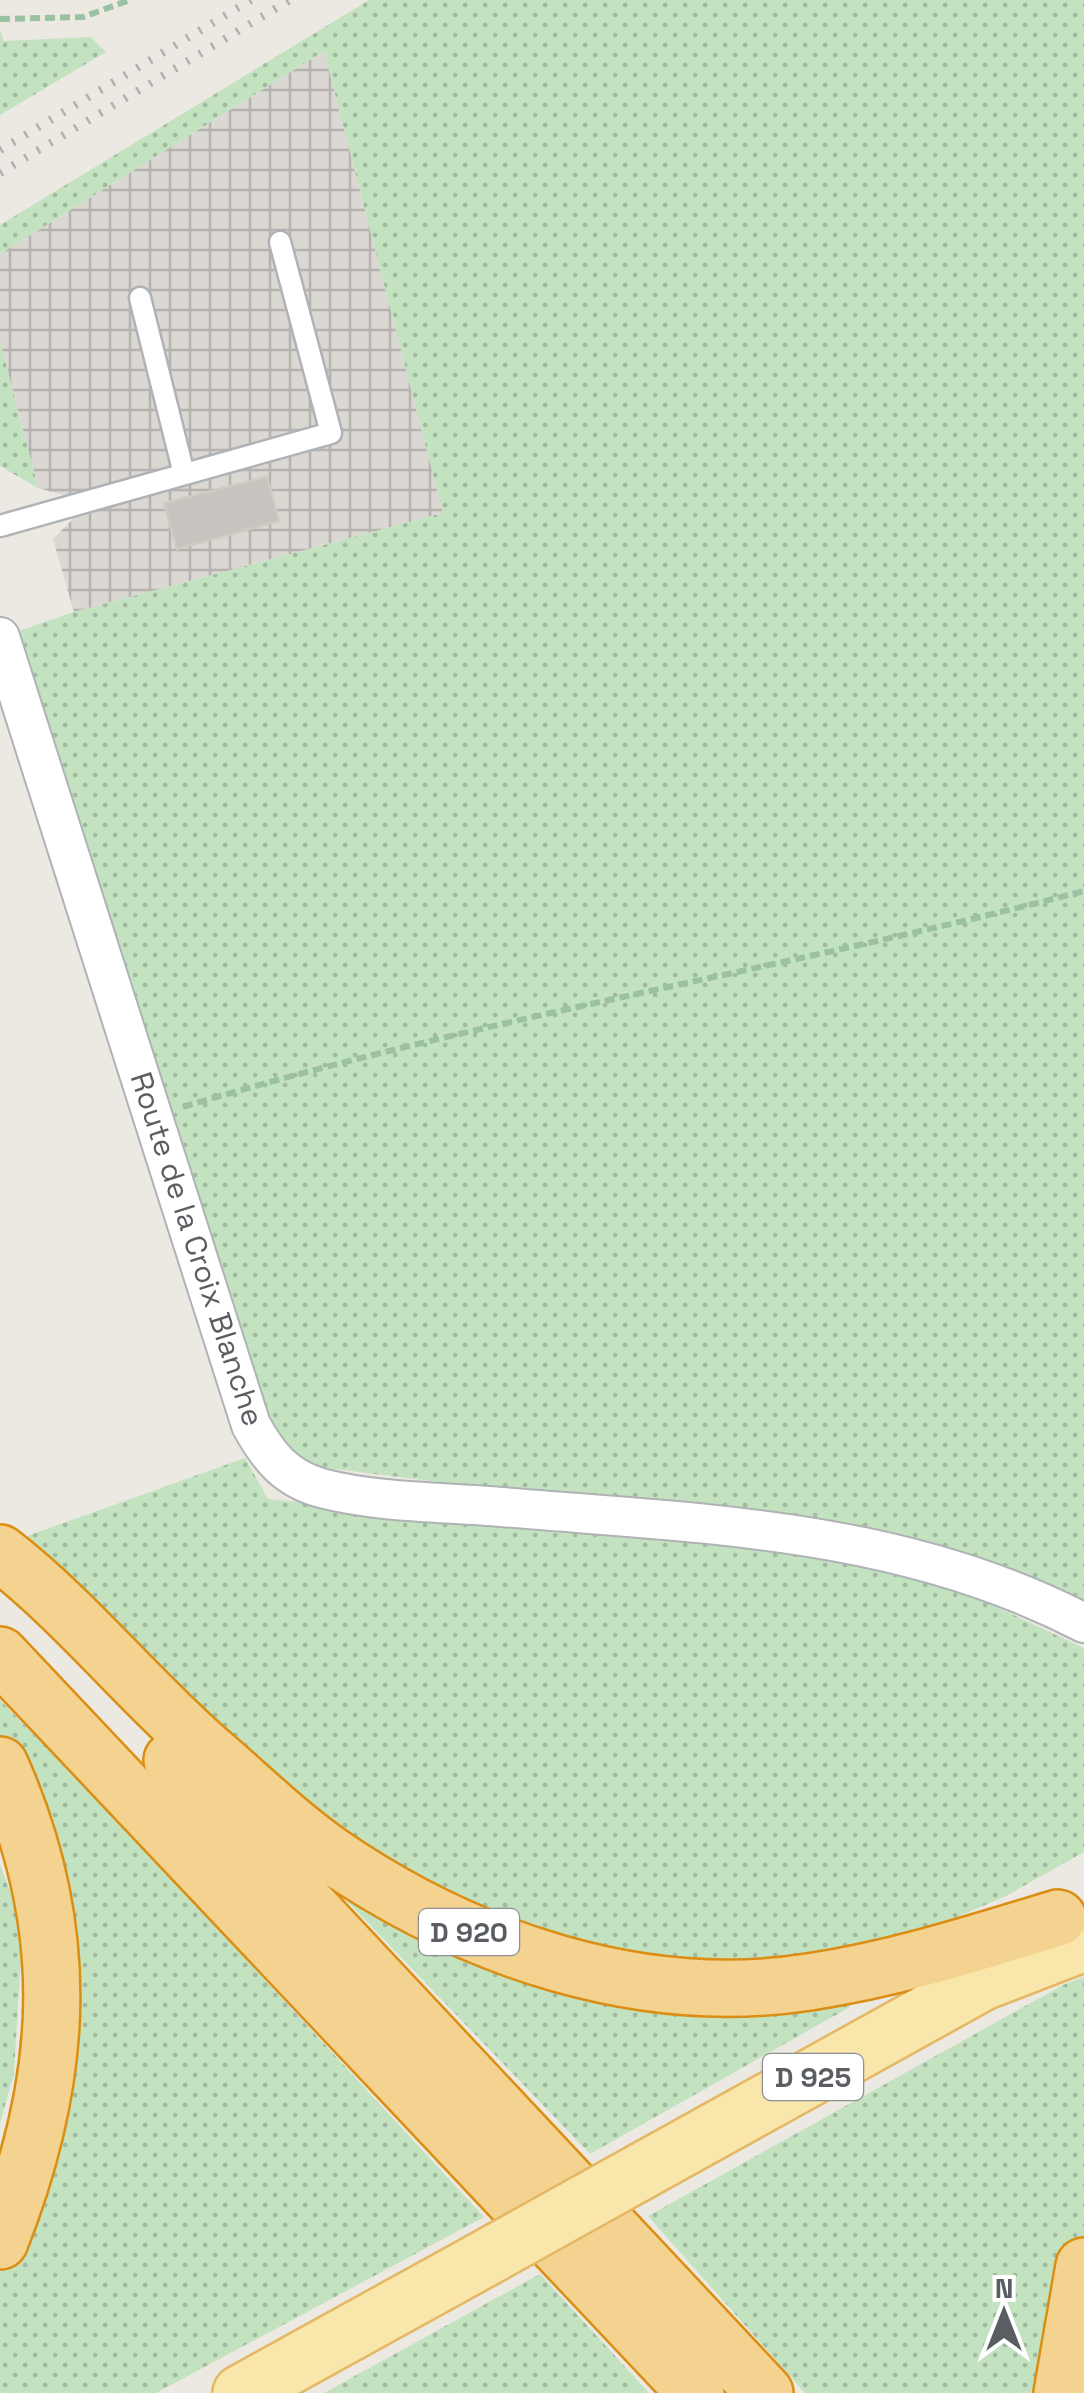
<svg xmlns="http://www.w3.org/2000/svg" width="1084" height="2393" viewBox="0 0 1084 2393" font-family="'Space Grotesk',sans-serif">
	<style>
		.industrial { fill: url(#industrial-grid) }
		.grass { fill: url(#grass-dots) }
		.building { fill: #c7c4bf; stroke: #d0cac1; stroke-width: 2.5 }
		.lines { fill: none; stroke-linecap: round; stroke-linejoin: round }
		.lane-casing { stroke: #afb3b6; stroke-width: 25 }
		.street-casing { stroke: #afb3b6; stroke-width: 42 }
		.primary-casing { stroke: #e5b762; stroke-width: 60 }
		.highway-casing { stroke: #db8e13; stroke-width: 60 }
		.path { stroke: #9ac2a2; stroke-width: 6; stroke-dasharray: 10 5; stroke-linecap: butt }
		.lane { stroke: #fff; stroke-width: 20 }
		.street { stroke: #fff; stroke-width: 38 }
		.primary { stroke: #f8e6ab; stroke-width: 55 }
		.highway { stroke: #f4d391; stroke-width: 55 }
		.rail { stroke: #b0b1b2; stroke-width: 8; stroke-dasharray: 2.5 12; stroke-linecap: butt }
		.primary-bridge-casing { stroke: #e5b762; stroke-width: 60; stroke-linecap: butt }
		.primary-bridge { stroke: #f8e6ab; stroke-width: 55 }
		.labels { text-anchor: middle; stroke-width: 9; stroke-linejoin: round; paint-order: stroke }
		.shield { fill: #fff; stroke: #8c8e91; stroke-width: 2.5 }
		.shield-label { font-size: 28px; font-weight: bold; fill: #5a5e62 }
		.street-label { font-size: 30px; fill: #5a5e62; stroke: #fff }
	</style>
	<defs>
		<pattern id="industrial-grid" width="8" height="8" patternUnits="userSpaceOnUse" patternTransform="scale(2.5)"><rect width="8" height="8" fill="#dbd8d4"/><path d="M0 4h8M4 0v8" fill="none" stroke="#b5b2af"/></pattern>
		<pattern id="grass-dots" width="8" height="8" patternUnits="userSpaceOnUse" patternTransform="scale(2.5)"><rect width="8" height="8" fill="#c3e2c0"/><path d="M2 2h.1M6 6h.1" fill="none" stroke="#a1ba9f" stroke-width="1.8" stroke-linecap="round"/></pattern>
	</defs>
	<rect width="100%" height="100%" fill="#ece9e2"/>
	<polygon class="industrial" points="324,51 443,513 74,612 53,539 72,520 63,495 38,488 0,341 0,254"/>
	<g class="grass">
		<polygon points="369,0 1084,0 1084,1604 621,1505 303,1465 272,1431 13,633 74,612 443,513 324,51 0,254 0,225"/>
		<polygon points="0,30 4,41 91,37 106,52 0,115"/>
		<polygon points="0,341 38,488 0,466"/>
		<polygon points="245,1458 268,1499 848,1557 988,1603 1084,1648 1084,1852 1006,1896 911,1937 785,1965 682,1964 551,1943 418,1886 259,1765 27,1536"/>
		<polygon points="0,1700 133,1837 484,2217 156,2393 0,2393 0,2273 24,2214 36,1815 0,1736"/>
		<polygon points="297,1849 441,1937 845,1992 850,2007 590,2154"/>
		<polygon points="0,1865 23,1924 14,2073 0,2124"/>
		<polygon points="1084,1977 1084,2242 1046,2393 805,2393 648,2216 1063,1985"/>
		<polygon points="540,2274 649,2393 324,2393"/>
	</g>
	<polygon class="building" points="267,477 279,521 177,549 164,503"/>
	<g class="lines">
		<defs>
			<g id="lane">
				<polyline points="140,298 184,474"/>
				<polyline points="0,526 331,433 280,242"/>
			</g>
			<path id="street" d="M0,637L251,1425C268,1456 285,1478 321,1488C378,1503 444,1502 502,1507C704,1524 901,1528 1084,1623"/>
			<g id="primary">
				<polyline points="642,2171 983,1982 1084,1943"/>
				<polyline points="241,2393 482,2260"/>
			</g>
			<g id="highway">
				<path d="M0,1553C76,1612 136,1688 208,1751C248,1785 287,1824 330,1854C468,1949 641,2008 809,1982C895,1969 976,1943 1058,1918"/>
				<polyline points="0,1655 696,2393"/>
				<polyline points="172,1760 765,2393"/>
				<path d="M0,1765C73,1928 65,2077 0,2241"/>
				<polyline points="1062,2393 1084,2266"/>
			</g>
		</defs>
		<use href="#lane" class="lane-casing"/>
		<use href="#street" class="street-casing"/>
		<use href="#primary" class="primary-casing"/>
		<use href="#highway" class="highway-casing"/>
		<g class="path">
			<polyline points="0,19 83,17 130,0"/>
			<path d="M183,1107C479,1018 785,969 1084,891"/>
		</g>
		<use href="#lane" class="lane"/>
		<use href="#street" class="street"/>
		<use href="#primary" class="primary"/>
		<use href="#highway" class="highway"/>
		<g class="rail">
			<polyline points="0,150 251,0"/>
			<polyline points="0,173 290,0"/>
		</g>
		<defs>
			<polyline id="primary-bridge" points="482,2260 642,2171"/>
		</defs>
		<use href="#primary-bridge" class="primary-bridge-casing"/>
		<use href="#primary-bridge" class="primary-bridge"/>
	</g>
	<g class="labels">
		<g class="shield">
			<rect x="419" y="1909" width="100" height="46" rx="8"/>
			<rect x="763" y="2054" width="100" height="46" rx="8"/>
		</g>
		<g class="shield-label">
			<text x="469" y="1942">D 920</text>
			<text x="813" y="2087">D 925</text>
		</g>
		<g class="street-label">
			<text transform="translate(197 1249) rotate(72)" y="10">Route de la Croix Blanche</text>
		</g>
	</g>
	<g transform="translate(1004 2313)" stroke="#ffffff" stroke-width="8" paint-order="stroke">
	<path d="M0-8L18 38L0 25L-18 38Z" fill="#5a5e62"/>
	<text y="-15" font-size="28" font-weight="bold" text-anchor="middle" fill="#5a5e62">N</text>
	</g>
</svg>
